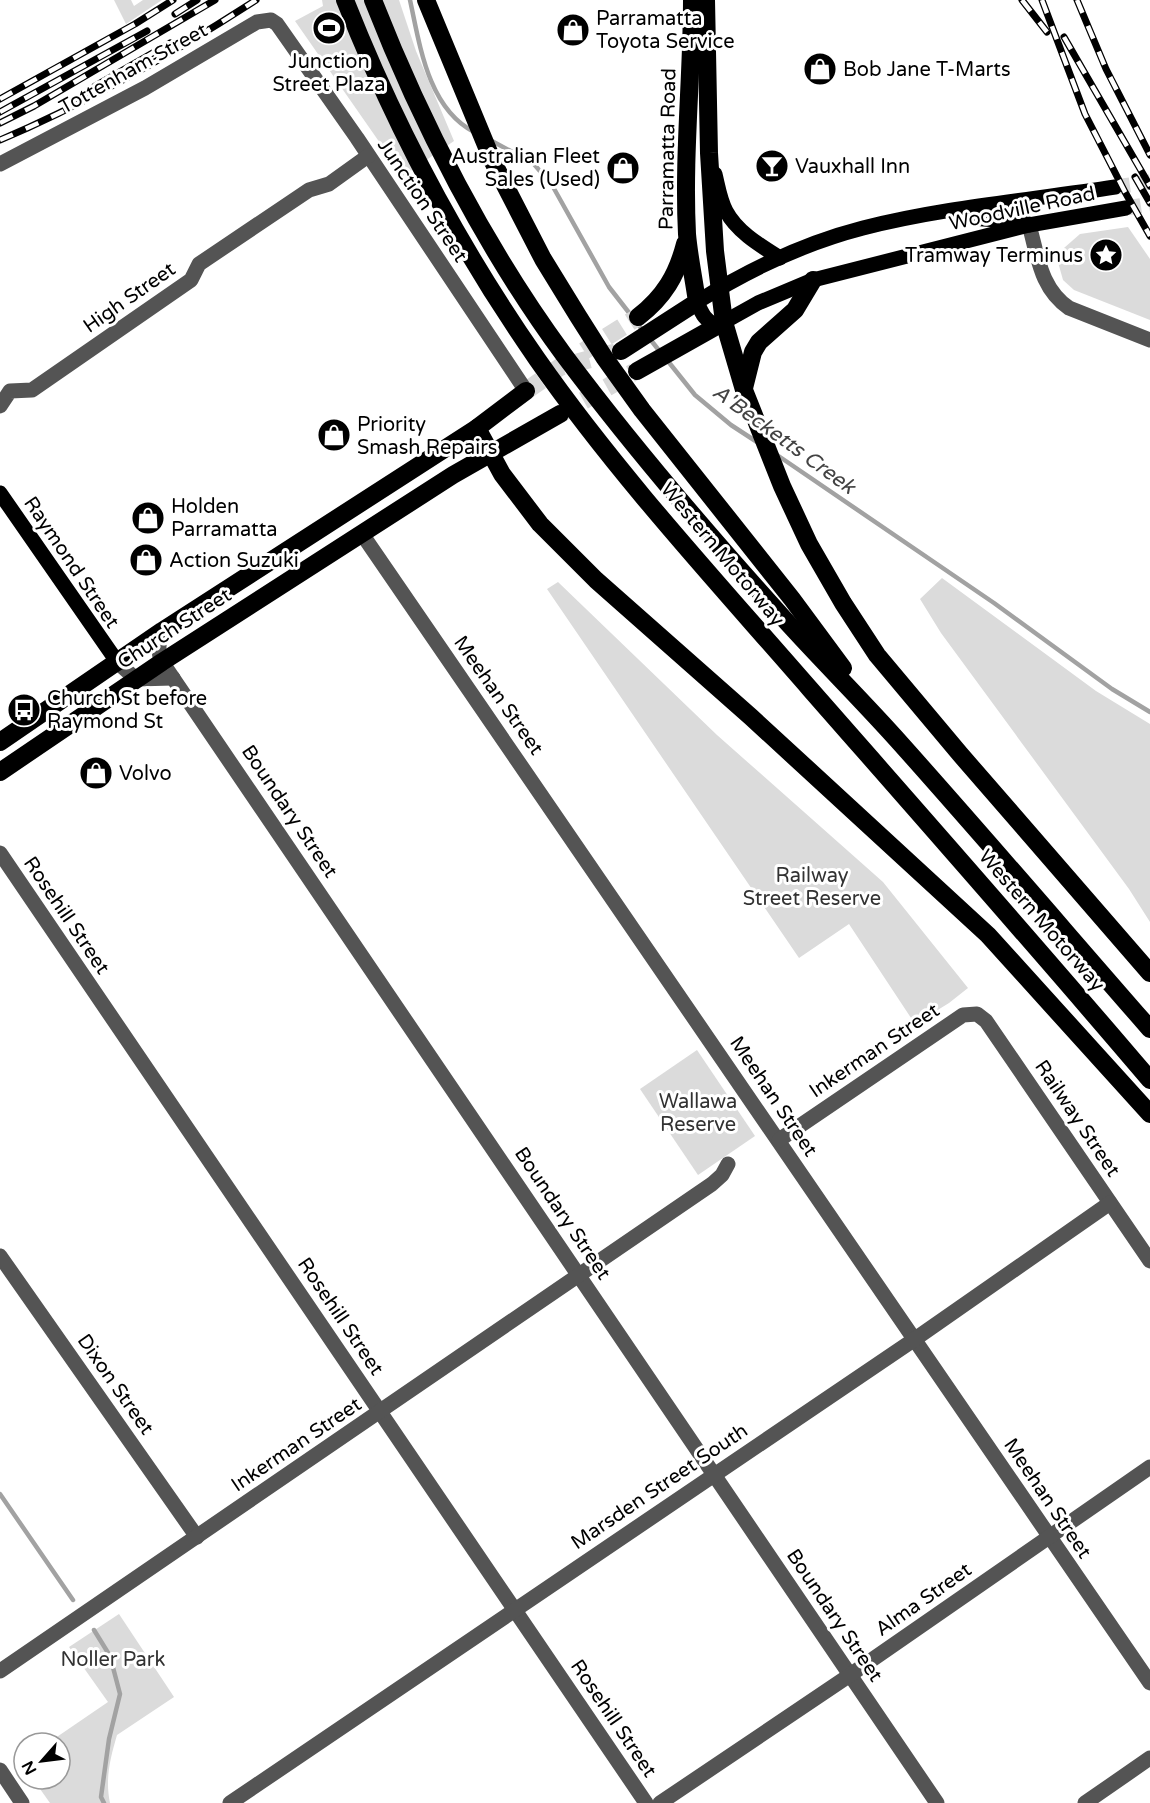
<svg xmlns="http://www.w3.org/2000/svg" width="1150" height="1803" viewBox="0 0 1150 1803" font-family="'Varela Round',sans-serif">
	<style>
		.green { fill: #dbdbdb }
		.lines { fill: none; stroke-linecap: round; stroke-linejoin: round }
		.stream { stroke: #a2a2a2; stroke-width: 4.5 }
		.major-tunnel { stroke: #d9d9d9; stroke-width: 15; stroke-dasharray: 15 8; stroke-linecap: butt }
		.highway-tunnel { stroke: #d9d9d9; stroke-width: 18; stroke-dasharray: 18 9; stroke-linecap: butt }
		.minor { stroke: #545454; stroke-width: 15 }
		.major { stroke: #000; stroke-width: 15 }
		.highway { stroke: #000; stroke-width: 18 }
		.rail-casing { stroke: #000; stroke-width: 7 }
		.rail { stroke: #fff; stroke-width: 4.5; stroke-dasharray: 14; stroke-linecap: butt }
		.labels { text-anchor: middle; stroke-width: 6; stroke-linejoin: round; paint-order: stroke }
		.poi-label { font-size: 20px; fill: #000; stroke: #fff; text-anchor: start }
		.street-label { font-size: 20px; fill: #000; stroke: #fff }
		.park-label { font-size: 20px; fill: #323232; stroke: #fff }
		.water-label { font-size: 21px; font-style: italic; fill: #434343; stroke: #fff }
	</style>
	<rect width="100%" height="100%" fill="#fff"/>
	<g class="green">
		<polygon points="114,0 131,0 134,6 143,0 162,0 126,24"/>
		<polygon points="322,0 399,0 416,51 454,141 403,176 295,21 323,6"/>
		<polygon points="1128,227 1150,259 1150,320 1074,290 1063,280 1056,255 1080,234"/>
		<polygon points="942,578 1096,691 1150,724 1150,922 1129,889 941,633 920,599"/>
		<polygon points="558,582 717,735 883,882 968,988 949,1003 915,1024 849,924 799,958 547,589"/>
		<polygon points="697,1050 755,1136 698,1175 640,1089"/>
		<path d="M119,1614L174,1697L117,1735C110,1759 105,1779 110,1803H50L33,1779H60V1743H48L108,1702L69,1647Z"/>
	</g>
	<g class="lines">
		<g class="stream">
			<path d="M410,0C420,46 428,108 474,132"/>
			<polyline points="490,140 533,163 552,185 609,287 644,332"/>
			<polyline points="650,339 661,353"/>
			<polyline points="667,360 695,395 731,425 757,442"/>
			<polyline points="777,455 994,603 1112,689 1150,712"/>
			<polyline points="0,1494 73,1600"/>
			<polyline points="94,1630 110,1656 120,1694 109,1739 101,1797 104,1803"/>
		</g>
		<g class="major-tunnel">
			<polyline points="1115,187 1150,182"/>
			<polyline points="1126,208 1150,204"/>
		</g>
		<g class="highway-tunnel">
			<polyline points="584,351 638,317"/>
			<polyline points="526,391 560,367 617,352"/>
			<polyline points="560,414 634,372"/>
		</g>
		<g class="minor">
			<polyline points="0,164 145,88 257,22 271,20 277,24 357,138 526,391"/>
			<path d="M1029,225C1038,256 1040,288 1069,308L1150,340"/>
			<polyline points="0,406 10,391 32,390 191,280 199,264 309,190 329,184 368,156"/>
			<polyline points="362,534 1150,1683"/>
			<path d="M162,631C159,642 157,651 162,662L937,1803"/>
			<polyline points="118,663 136,679 173,678"/>
			<polyline points="0,853 646,1803"/>
			<polyline points="779,1140 963,1015 977,1014 986,1021 1150,1261"/>
			<polyline points="0,1256 197,1537"/>
			<polyline points="0,1671 712,1184 722,1175 728,1164"/>
			<polyline points="0,1770 22,1803"/>
			<polyline points="230,1803 915,1339 1110,1203"/>
			<polyline points="660,1803 850,1675 1150,1467"/>
			<polyline points="1085,1803 1150,1758"/>
		</g>
		<g class="major">
			<path d="M715,174C718,186 720,200 726,211C737,232 761,246 780,258"/>
			<polyline points="957,217 997,220 1019,217 1029,225"/>
			<polyline points="724,322 758,303 813,280 1029,225 1126,208"/>
			<path d="M718,326C705,321 702,314 697,302C748,270 805,243 863,228C945,207 1032,200 1115,187"/>
			<polyline points="0,493 118,663"/>
		</g>
		<g class="highway">
			<path d="M345,0C395,127 459,247 537,359C619,476 717,582 810,689C924,819 1038,948 1150,1080"/>
			<path d="M373,0C421,123 486,249 564,355C629,442 704,530 777,611C817,656 861,699 901,744C985,838 1067,934 1150,1029"/>
			<polyline points="426,0 493,162 543,259 578,316 604,357 642,410 792,599 843,668"/>
			<polyline points="706,0 709,153 715,251 724,322 744,390 782,486 809,544 843,603 877,655 960,754 1150,973"/>
			<path d="M638,317C664,297 677,275 685,244"/>
			<path d="M621,351L697,302C694,280 689,257 687,234C683,156 692,78 692,0"/>
			<polyline points="637,371 724,322"/>
			<polyline points="744,388 753,352 759,342 795,310 813,280"/>
			<polyline points="477,428 502,474 540,524 596,580 751,717 988,935 1150,1114"/>
			<polyline points="0,742 162,631 477,428 526,391"/>
			<polyline points="0,772 162,662 453,475 560,414"/>
		</g>
		<defs>
			<g id="rail">
				<polyline points="1022,0 1047,32"/>
				<polyline points="1042,0 1085,114 1125,192 1150,236"/>
				<polyline points="1077,0 1106,69 1150,155"/>
				<polyline points="175,14 197,0"/>
				<polyline points="1064,37 1150,186"/>
				<polyline points="95,86 170,43"/>
				<polyline points="0,99 135,24 173,0"/>
				<polyline points="0,112 147,31"/>
				<polyline points="0,123 34,106 215,0"/>
				<path d="M0,140C90,102 174,53 256,0"/>
				<polyline points="1135,177 1150,203"/>
			</g>
		</defs>
		<use href="#rail" class="rail-casing"/>
		<use href="#rail" class="rail"/>
	</g>
	<defs>
		<symbol id="stadium-disc" viewBox="-11 -11 22 22"><circle r="9.5" fill="#000" stroke="#fff"/><path d="M0-5a6.5 5 0 1 0 0 10a6.5 5 0 1 0 0-10ZM-3.5-1.8h7v3.6h-7Z" fill="#fff"/></symbol>
		<symbol id="shop-disc" viewBox="-11 -11 22 22"><circle r="9.5" fill="#000" stroke="#fff"/><path d="M-5-2.5h2.3a2.7 3.5 0 0 1 5.4 0H5L5.5 6h-11ZM-1.5-2.5h3a1.5 2.3 0 0 0-3 0Z" fill="#fff"/></symbol>
		<symbol id="bar-disc" viewBox="-11 -11 22 22"><circle r="9.5" fill="#000" stroke="#fff"/><path d="M-6-5H6L.8 .8V4.5H3.5V6h-7V4.5H-.8V.8Z" fill="#fff"/></symbol>
		<symbol id="sight-disc" viewBox="-11 -11 22 22"><circle r="9.5" fill="#000" stroke="#fff"/><path d="M0-6L1.8-2.2L6-1.7L2.9 1.2L3.7 5.4L0 3.3L-3.7 5.4L-2.9 1.2L-6-1.7L-1.8-2.2Z" fill="#fff"/></symbol>
		<symbol id="bus-disc" viewBox="-11 -11 22 22"><circle r="9.5" fill="#000" stroke="#fff"/><path d="M-5-6H5V4H4V6H2V4H-2V6H-4V4H-5ZM-3.5-4V0h7V-4ZM-3.5 1.2v1.5H-2V1.2ZM2 1.2v1.5H3.5V1.2Z" fill="#fff"/></symbol>
	</defs>
	<g fill-rule="evenodd">
		<use href="#stadium-disc" x="310" y="9" width="38" height="38"/>
		<use href="#shop-disc" x="554" y="11" width="38" height="38"/>
		<use href="#shop-disc" x="801" y="50" width="38" height="38"/>
		<use href="#bar-disc" x="753" y="147" width="38" height="38"/>
		<use href="#shop-disc" x="604" y="149" width="38" height="38"/>
		<use href="#sight-disc" x="1087" y="236" width="38" height="38"/>
		<use href="#shop-disc" x="315" y="416" width="38" height="38"/>
		<use href="#shop-disc" x="129" y="499" width="38" height="38"/>
		<use href="#shop-disc" x="127" y="541" width="38" height="38"/>
		<use href="#bus-disc" x="5" y="691" width="38" height="38"/>
		<use href="#shop-disc" x="77" y="754" width="38" height="38"/>
	</g>
	<g class="labels">
		<g class="poi-label">
			<text x="596" y="25">Parramatta<tspan x="596" dy="23">Toyota Service</tspan></text>
			<text x="329" y="68" text-anchor="middle">Junction<tspan x="329" dy="23">Street Plaza</tspan></text>
			<text x="843" y="76">Bob Jane T-Marts</text>
			<text x="600" y="163" text-anchor="end">Australian Fleet<tspan x="600" dy="23">Sales (Used)</tspan></text>
			<text x="795" y="173">Vauxhall Inn</text>
			<text x="1083" y="262" text-anchor="end">Tramway Terminus</text>
			<text x="357" y="431">Priority<tspan x="357" dy="23">Smash Repairs</tspan></text>
			<text x="171" y="513">Holden<tspan x="171" dy="23">Parramatta</tspan></text>
			<text x="169" y="567">Action Suzuki</text>
			<text x="47" y="705">Church St before<tspan x="47" dy="23">Raymond St</tspan></text>
			<text x="119" y="780">Volvo</text>
		</g>
		<g class="street-label">
			<text transform="translate(133 68) rotate(-29)" y="7">Tottenham Street</text>
			<text transform="translate(667 149) rotate(-89)" y="7">Parramatta Road</text>
			<text transform="translate(423 200) rotate(56)" y="7">Junction Street</text>
			<text transform="translate(1022 208) rotate(-12)" y="7">Woodville Road</text>
			<text transform="translate(129 297) rotate(-35)" y="7">High Street</text>
			<text transform="translate(723 554) rotate(50)" y="7">Western Motorway</text>
			<text transform="translate(72 562) rotate(56)" y="7">Raymond Street</text>
			<text transform="translate(174 628) rotate(-33)" y="7">Church Street</text>
			<text transform="translate(499 695) rotate(55)" y="7">Meehan Street</text>
			<text transform="translate(290 811) rotate(56)" y="7">Boundary Street</text>
			<text transform="translate(67 915) rotate(56)" y="7">Rosehill Street</text>
			<text transform="translate(1042 920) rotate(49)" y="7">Western Motorway</text>
			<text transform="translate(874 1050) rotate(-34)" y="7">Inkerman Street</text>
			<text transform="translate(774 1096) rotate(56)" y="7">Meehan Street</text>
			<text transform="translate(1078 1118) rotate(56)" y="7">Railway Street</text>
			<text transform="translate(563 1213) rotate(56)" y="7">Boundary Street</text>
			<text transform="translate(341 1316) rotate(56)" y="7">Rosehill Street</text>
			<text transform="translate(116 1384) rotate(55)" y="7">Dixon Street</text>
			<text transform="translate(296 1444) rotate(-34)" y="7">Inkerman Street</text>
			<text transform="translate(659 1486) rotate(-34)" y="7">Marsden Street South</text>
			<text transform="translate(1048 1498) rotate(56)" y="7">Meehan Street</text>
			<text transform="translate(923 1599) rotate(-35)" y="7">Alma Street</text>
			<text transform="translate(835 1615) rotate(56)" y="7">Boundary Street</text>
			<text transform="translate(614 1718) rotate(56)" y="7">Rosehill Street</text>
		</g>
		<g class="park-label">
			<text x="812" y="882">Railway<tspan x="812" dy="23">Street Reserve</tspan></text>
			<text x="698" y="1108">Wallawa<tspan x="698" dy="23">Reserve</tspan></text>
			<text x="113" y="1666">Noller Park</text>
		</g>
		<g class="water-label">
			<text transform="translate(784 439) rotate(36)" y="7">A'Becketts Creek</text>
		</g>
	</g>
	<g transform="translate(42 1761) rotate(242)"><circle r="28" fill="#ffffff" stroke="#999999" stroke-width="1.5"/>
	<path d="M0-4.5L10 22L0 15L-10 22Z" fill="#000000"/>
	<text y="-9" font-size="16" font-weight="bold" text-anchor="middle" fill="#000000">N</text>
	</g>
</svg>
